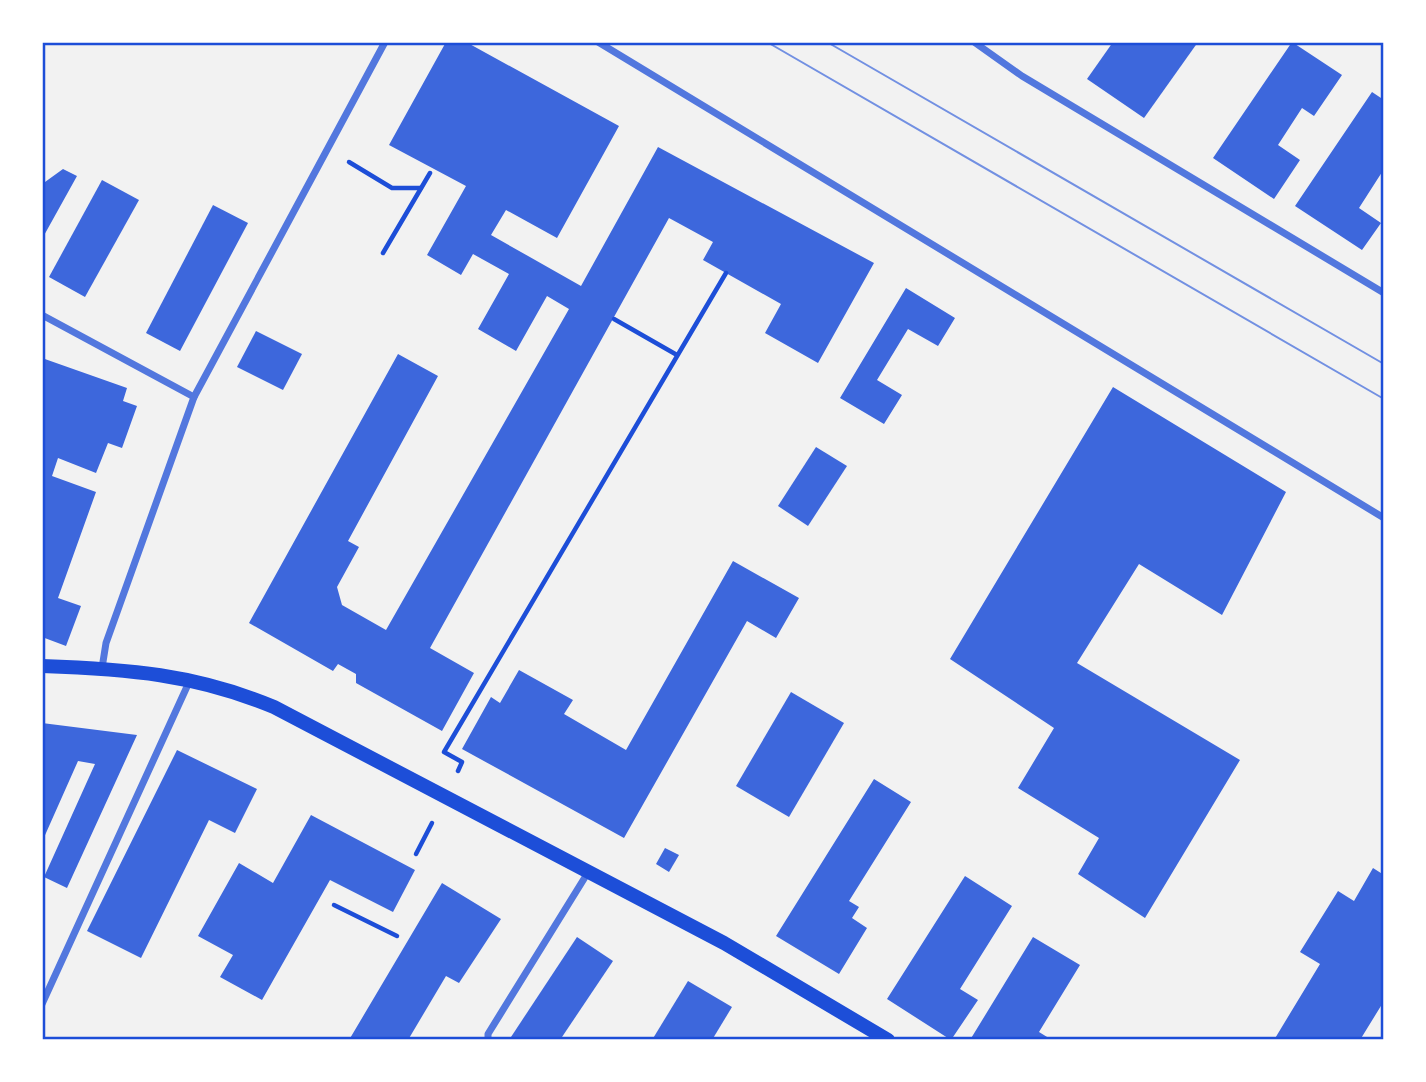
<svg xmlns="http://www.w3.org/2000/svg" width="1426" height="1082" viewBox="0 0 1426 1082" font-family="Lato,sans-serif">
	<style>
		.building { fill: #3d67dc }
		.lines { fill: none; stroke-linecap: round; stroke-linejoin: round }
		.path { stroke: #1d4ed8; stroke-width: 4.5 }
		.minor { stroke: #5277de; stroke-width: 7 }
		.secondary { stroke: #1d4ed8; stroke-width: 14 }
		.tram { stroke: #7290e2; stroke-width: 2 }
		.neatline { fill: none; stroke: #1d4ed8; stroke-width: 2.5 }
	</style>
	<rect width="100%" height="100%" fill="#f2f2f2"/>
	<g class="building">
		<polygon points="446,42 466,42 619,126 557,238 506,210 491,235 581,286 658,147 874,263 818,363 765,333 781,304 703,260 713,242 669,218 430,648 474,673 442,731 356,683 356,674 338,664 333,671 249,623 398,354 438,376 348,541 359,547 337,587 342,605 386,630 569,309 547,296 516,351 478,329 509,274 473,254 461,275 427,255 466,186 389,145"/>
		<polygon points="1113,42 1198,42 1144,118 1087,79"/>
		<polygon points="1292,42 1342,75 1314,116 1302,108 1278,145 1300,160 1274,199 1213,158"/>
		<polygon points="1372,92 1384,100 1384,169 1359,208 1381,223 1362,250 1295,206"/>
		<polygon points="63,169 77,176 42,239 42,180 45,182"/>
		<polygon points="102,180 139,200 85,297 49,277"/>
		<polygon points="213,205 248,223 180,351 146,333"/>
		<polygon points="906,288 955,318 938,346 908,329 877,380 902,395 884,424 840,398"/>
		<polygon points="256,331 302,354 283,390 237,367"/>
		<polygon points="42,358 127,388 123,401 137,406 122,448 108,443 96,473 58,458 52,476 96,492 58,598 81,606 66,646 42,637"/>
		<polygon points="1113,387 1286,492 1222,615 1139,564 1077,663 1240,760 1145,918 1078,874 1099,838 1018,788 1054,728 950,659"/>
		<polygon points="816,447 847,466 808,526 778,506"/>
		<polygon points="733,561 799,598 776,638 747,621 624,838 462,749 491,697 500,703 519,670 573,700 564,714 626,750"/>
		<polygon points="791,692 844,723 789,817 736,786"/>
		<polygon points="42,723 137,735 67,888 44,877 95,764 78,761 42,842"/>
		<polygon points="177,750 257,789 235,833 209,820 141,958 87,931"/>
		<polygon points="874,779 911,802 849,901 859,907 852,918 867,928 839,974 776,936"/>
		<polygon points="311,815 415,870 393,912 330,880 262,1000 220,977 233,955 198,936 239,863 273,883"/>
		<polygon points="665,848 679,855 669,872 656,864"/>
		<polygon points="1373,868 1384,875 1384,1001 1360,1040 1274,1040 1320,964 1300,952 1338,891 1354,901"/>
		<polygon points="965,876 1012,906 960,989 978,1000 951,1040 887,999"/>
		<polygon points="442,883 501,919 459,983 446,976 408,1040 349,1040"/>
		<polygon points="577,937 613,961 560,1040 509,1040"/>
		<polygon points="1033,937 1080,965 1039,1032 1052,1040 970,1040"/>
		<polygon points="688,981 732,1007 712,1040 652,1040"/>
	</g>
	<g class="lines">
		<g class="path">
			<polyline points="349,162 392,188 421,188"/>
			<polyline points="383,253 430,173"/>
			<polyline points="614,319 677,355"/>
			<polyline points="458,771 462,762 444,752 726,273"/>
			<polyline points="416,854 432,823"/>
			<polyline points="334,905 397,936"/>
		</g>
		<g class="minor">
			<polyline points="598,42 1384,518"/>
			<polyline points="974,42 1022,76 1384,293"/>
			<polyline points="42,315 194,397"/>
			<polyline points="102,668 106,643 194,397 385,42"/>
			<polyline points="42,1004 190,680"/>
			<polyline points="488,1040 488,1034 587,874"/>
		</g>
		<path class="secondary" d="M42,666C127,669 195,674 274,707L724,943L888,1040"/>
		<g class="tram">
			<polyline points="767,42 1384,399"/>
			<polyline points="827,42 1384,364"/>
		</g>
	</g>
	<rect width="1426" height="1082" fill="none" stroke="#ffffff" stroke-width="88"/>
	<rect x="44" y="44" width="1338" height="994" class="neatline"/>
</svg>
